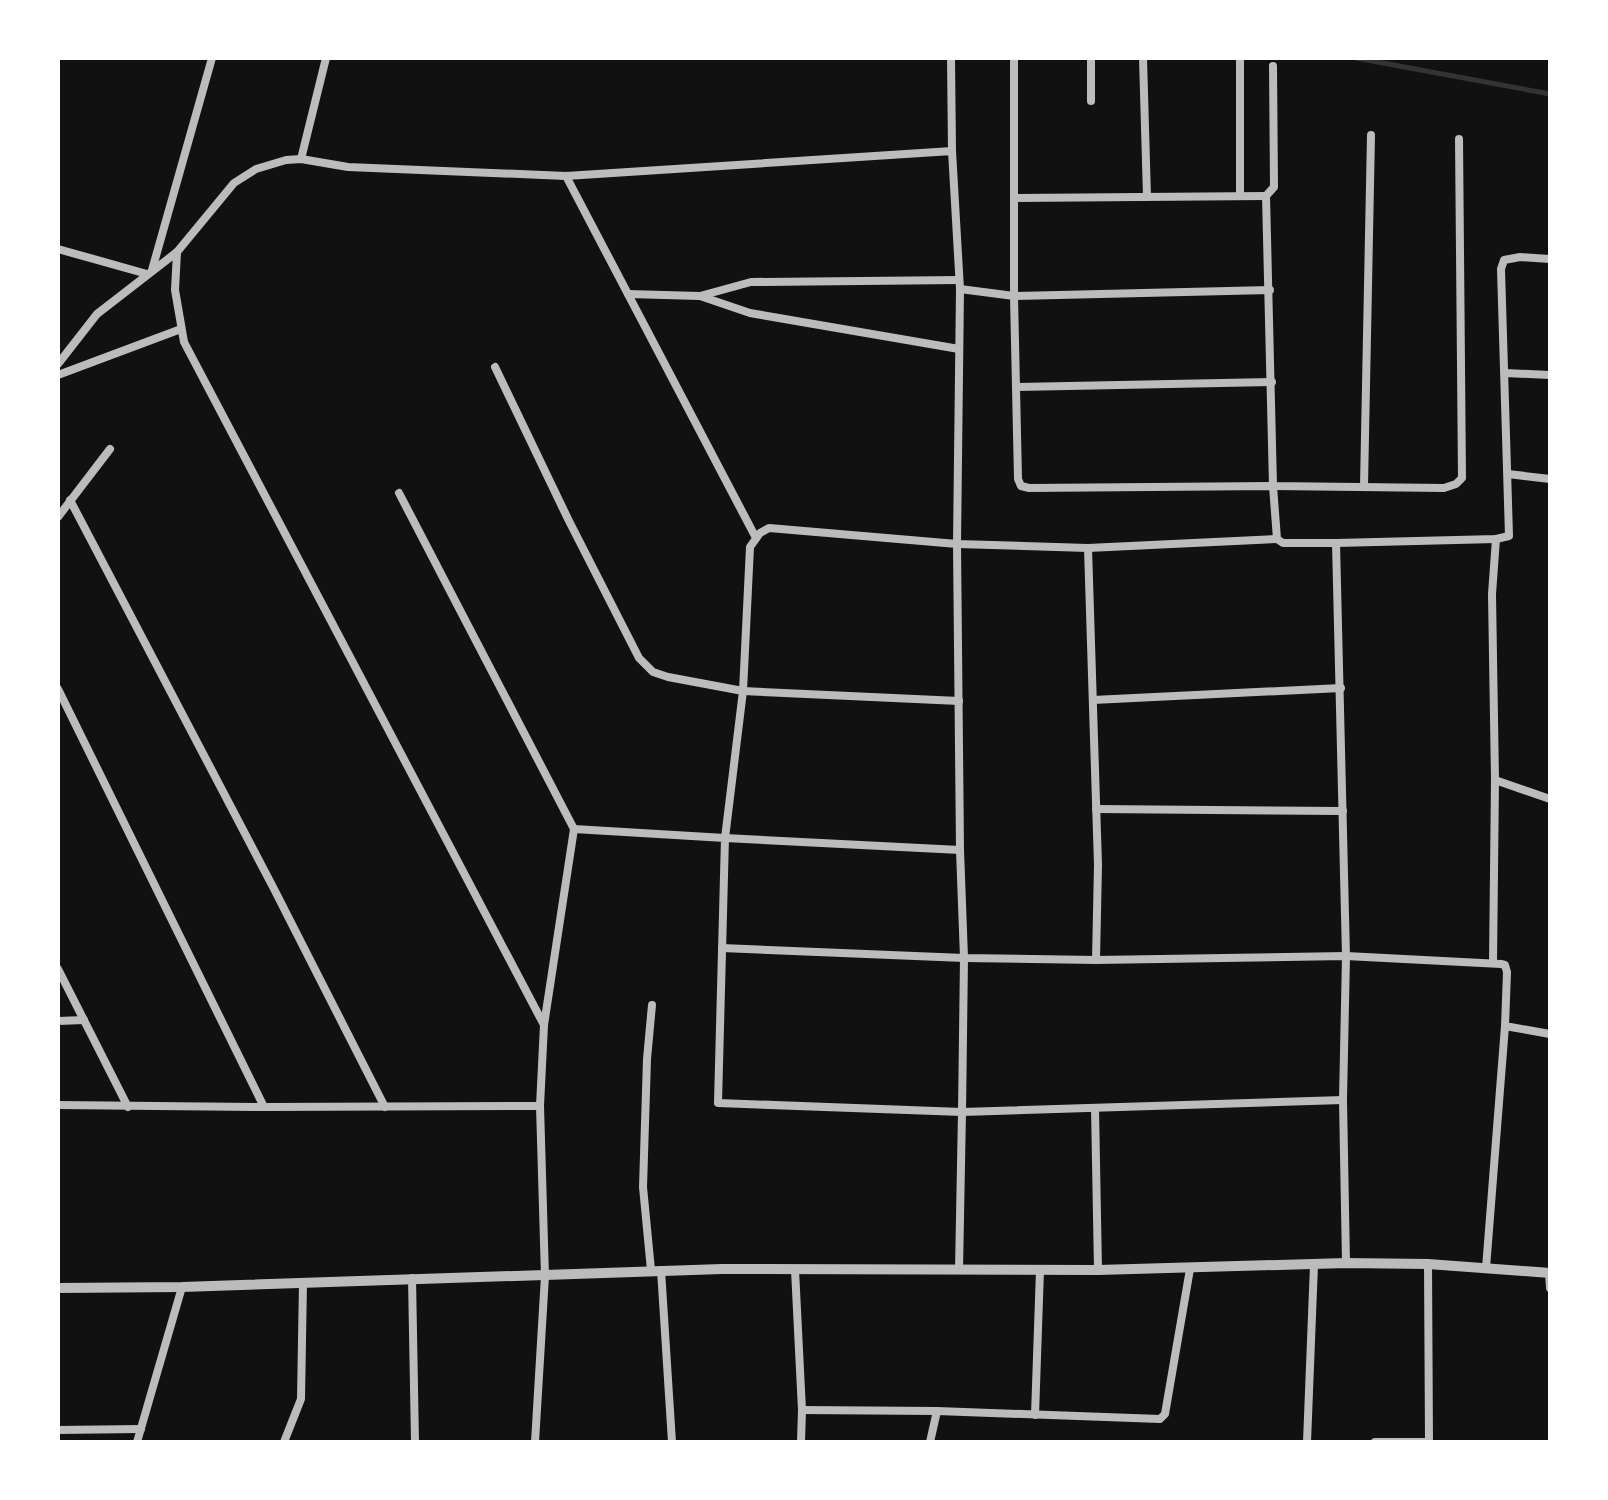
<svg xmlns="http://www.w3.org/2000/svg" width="1608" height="1500" viewBox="0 0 1608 1500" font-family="'Public Sans',sans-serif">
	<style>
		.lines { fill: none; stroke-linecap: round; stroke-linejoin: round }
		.stream { stroke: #333; stroke-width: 5 }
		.minor { stroke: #bcbcbc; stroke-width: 8 }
		.tertiary { stroke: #bcbcbc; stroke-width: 10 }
	</style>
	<rect width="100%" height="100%" fill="#111"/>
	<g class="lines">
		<polyline class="stream" points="1356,58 1550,94"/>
		<g class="minor">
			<polyline points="951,58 952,151"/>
			<polyline points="1014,58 1014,296 1270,290"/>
			<polyline points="1091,58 1091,101"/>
			<polyline points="1143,58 1147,197"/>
			<polyline points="1273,66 1274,187 1266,196 1273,486 1444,488 1456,484 1462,478 1459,139"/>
			<polyline points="301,159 326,58"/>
			<polyline points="566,176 756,538"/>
			<polyline points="1240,196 1240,60"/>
			<polyline points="1014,198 1266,196"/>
			<polyline points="58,249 147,274"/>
			<polyline points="177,252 175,290 184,342 544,1025 540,1106"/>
			<polyline points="152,270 212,58"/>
			<polyline points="960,289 1014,296 1018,479 1021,486 1029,488 1273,486 1277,539 1283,543 1336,543 1346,956 1343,1100 1346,1263"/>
			<polyline points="628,294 700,296 751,282 959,280"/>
			<polyline points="700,296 750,313 959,349"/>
			<polyline points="58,364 97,314 177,252 234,183 256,169 286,160 301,159 348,167 566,176 952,151 960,289 957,544 960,850 964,958 962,1112 1343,1100"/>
			<polyline points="495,367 568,519 639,658 653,672 668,677 743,691 959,701"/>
			<polyline points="1505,373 1550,375"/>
			<polyline points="58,375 181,329"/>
			<polyline points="1017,387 1272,382"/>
			<polyline points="1508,474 1550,479"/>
			<polyline points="1364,486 1371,135"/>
			<polyline points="399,493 574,829"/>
			<polyline points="70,500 273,887 385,1107"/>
			<polyline points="58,517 110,449"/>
			<polyline points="1336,543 1496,539 1509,536 1501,269 1504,260 1520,257 1550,259"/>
			<polyline points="1088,548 1098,865 1096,960"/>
			<polyline points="58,689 264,1107 58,1105"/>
			<polyline points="1093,700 1341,688"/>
			<polyline points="1495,780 1550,799"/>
			<polyline points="1096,809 1343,811"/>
			<polyline points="960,850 725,838 743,691 750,547 760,533 769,528 957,544 1088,548 1277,539"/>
			<polyline points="722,948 964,958 1096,960 1346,956 1501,964 1505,965 1507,972 1505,1026 1550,1034"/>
			<polyline points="1493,963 1495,780 1492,594 1496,539"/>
			<polyline points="58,969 128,1107"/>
			<polyline points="58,1021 84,1020"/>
			<polyline points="544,1025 574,829 725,838 718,1103 962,1112 959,1270"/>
			<polyline points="264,1107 540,1106 545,1276 535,1442"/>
			<polyline points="1095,1108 1098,1270"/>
			<polyline points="1428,1264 1429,1442"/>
			<polyline points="1486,1268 1505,1026"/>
			<polyline points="651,1270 643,1187 647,1059 652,1005"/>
			<polyline points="661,1270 672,1442"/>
			<polyline points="795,1270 802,1410 801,1442"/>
			<polyline points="1549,1273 1550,1288"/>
			<polyline points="412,1278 415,1442"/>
			<polyline points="802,1410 937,1411 1160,1419 1165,1414 1190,1269"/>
			<polyline points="1035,1415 1040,1270"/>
			<polyline points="58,1430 141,1429"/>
			<polyline points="137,1442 182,1287"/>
			<polyline points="284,1442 301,1399 303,1282"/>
			<polyline points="930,1442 937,1411"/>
			<polyline points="1307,1442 1314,1265"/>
			<polyline points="1375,1442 1429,1442"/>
		</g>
		<polyline class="tertiary" points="58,1288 182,1287 722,1269 1098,1270 1346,1263 1428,1264 1550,1273"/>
	</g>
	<rect width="1608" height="1500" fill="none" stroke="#ffffff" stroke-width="120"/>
</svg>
